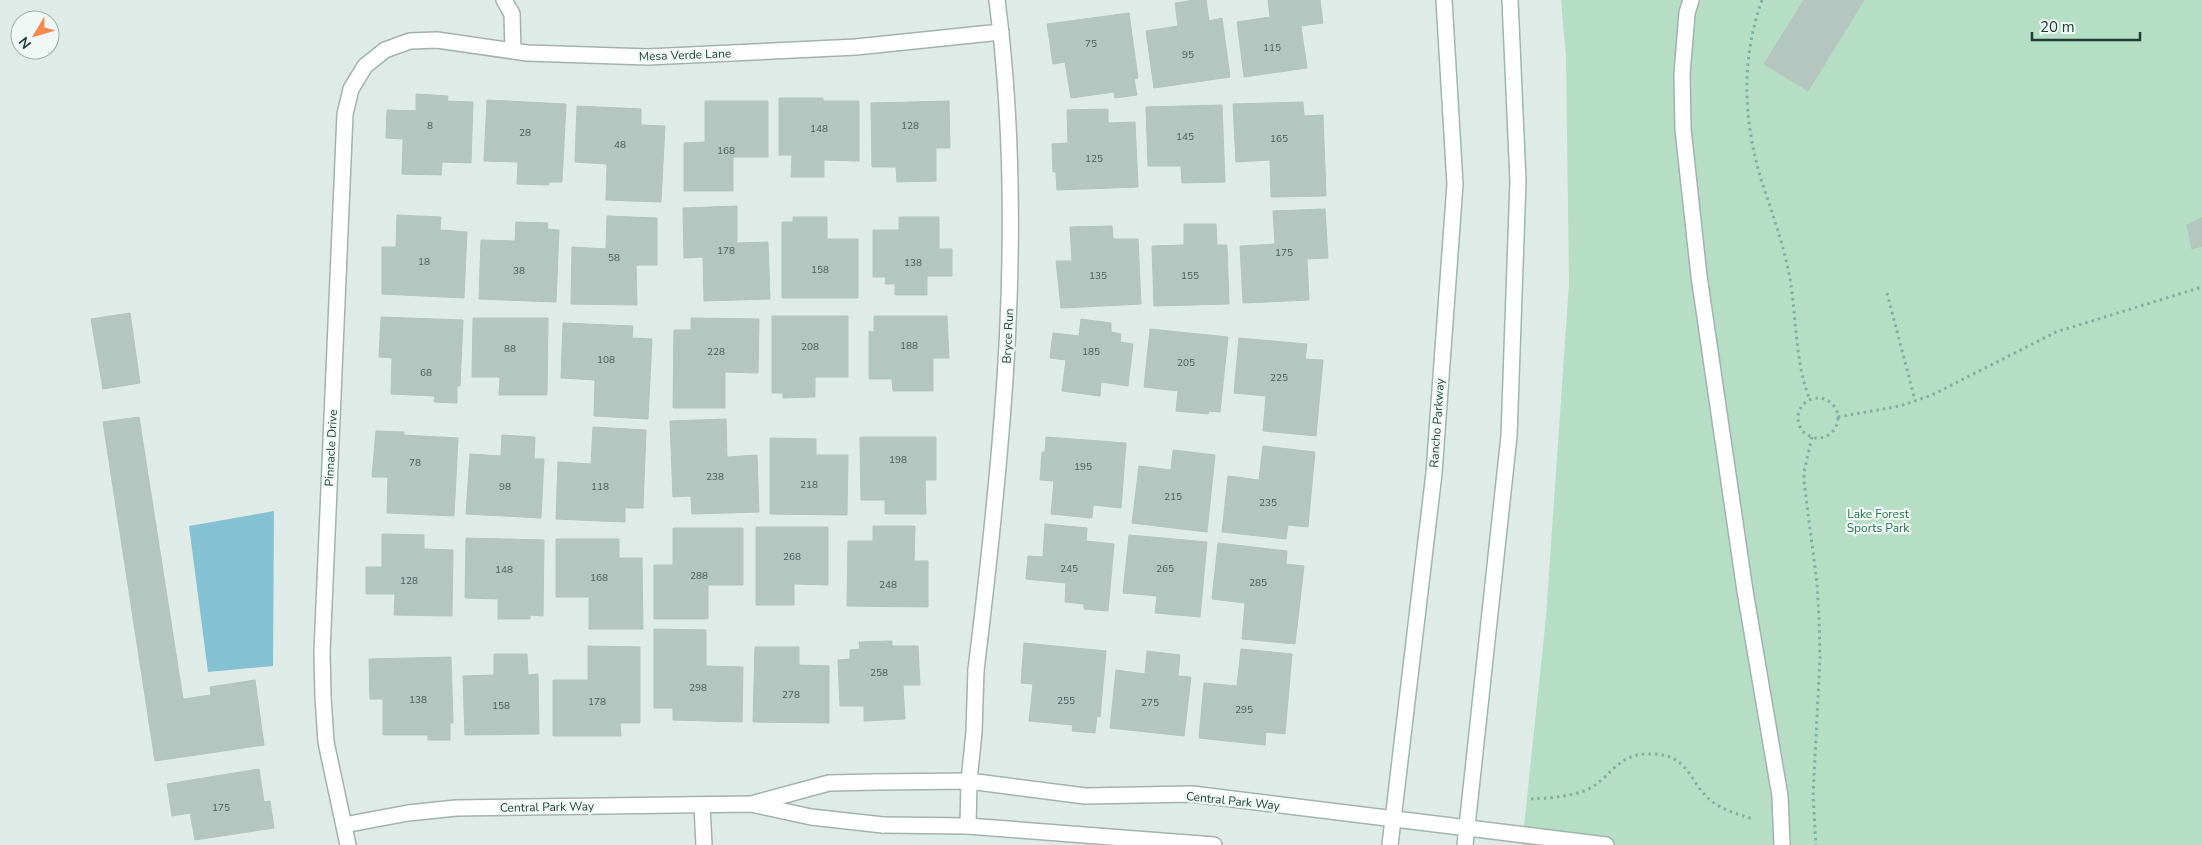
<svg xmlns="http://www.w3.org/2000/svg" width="2202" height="845" viewBox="0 0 2202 845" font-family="'Nunito Sans',sans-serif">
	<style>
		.green { fill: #b6dec4 }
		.water { fill: #84c1d3 }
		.building { fill: #b4c6c0; stroke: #b1c5be }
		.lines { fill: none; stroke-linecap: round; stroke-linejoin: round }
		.service-casing { stroke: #a2b3ae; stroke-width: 18 }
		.minor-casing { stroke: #a2b3ae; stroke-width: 18 }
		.tertiary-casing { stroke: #a2b3ae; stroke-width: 18 }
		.secondary-casing { stroke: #9db7b0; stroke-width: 18 }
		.path { stroke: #7eb0a4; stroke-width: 3; stroke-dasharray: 2.5 4; stroke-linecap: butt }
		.service { stroke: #fff; stroke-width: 15 }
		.minor { stroke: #fff; stroke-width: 15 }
		.tertiary { stroke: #fff; stroke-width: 15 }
		.secondary { stroke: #fff; stroke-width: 15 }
		.labels { text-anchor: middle; stroke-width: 4.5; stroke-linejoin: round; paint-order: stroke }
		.number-label { font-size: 10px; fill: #445e58 }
		.street-label { font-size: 12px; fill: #1f3c36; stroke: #eff8f4 }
		.park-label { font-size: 12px; fill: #28744c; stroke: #eff8f4 }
	</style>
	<rect width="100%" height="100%" fill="#dfebe7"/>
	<polygon class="green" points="1561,0 2202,0 2202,845 1522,845 1546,617 1569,284 1566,57"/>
	<polygon class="water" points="274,511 273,666 208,672 189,526"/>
	<g class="building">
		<polygon points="1195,0 1206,0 1209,21 1222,18 1230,77 1154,88 1146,31 1178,26 1175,3"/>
		<polygon points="1268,0 1320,0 1323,23 1301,26 1307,68 1244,77 1237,22 1270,17"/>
		<polygon points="1804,0 1864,0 1808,91 1764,64"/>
		<polygon points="1129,13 1138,78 1134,79 1137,95 1115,98 1114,92 1071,98 1065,62 1053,64 1047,24"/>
		<polygon points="416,94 448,96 447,101 473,102 471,163 442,162 441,175 402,174 403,139 386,138 387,110 416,111"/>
		<polygon points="779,98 823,98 823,101 859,101 859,161 824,160 824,177 791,177 792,155 779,155"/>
		<polygon points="487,100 566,104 562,182 549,182 549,185 517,184 518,162 484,161"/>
		<polygon points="705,101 768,101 768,157 733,157 733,191 684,191 684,143 705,142"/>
		<polygon points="949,101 950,148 936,148 936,181 897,182 896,167 872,167 871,103"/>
		<polygon points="1303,102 1304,116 1323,115 1326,196 1271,197 1270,160 1236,162 1233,104"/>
		<polygon points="1222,105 1225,182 1182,183 1181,166 1148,166 1146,107"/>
		<polygon points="577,106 641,109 641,125 665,126 661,202 606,200 607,164 575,162"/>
		<polygon points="1108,109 1108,123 1135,122 1138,187 1057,190 1056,172 1053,172 1052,144 1068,143 1067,110"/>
		<polygon points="737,206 737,243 768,242 770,299 704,301 703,257 684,258 683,208"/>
		<polygon points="1325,209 1328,258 1307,259 1309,300 1243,303 1240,246 1275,244 1273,211"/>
		<polygon points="397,215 441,217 440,230 467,232 464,298 382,294 382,247 396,247"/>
		<polygon points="607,216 657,218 657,265 636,265 637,305 571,304 572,247 606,249"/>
		<polygon points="793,217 827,217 827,239 858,239 858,298 782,298 782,222 793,222"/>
		<polygon points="899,217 939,217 939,249 952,249 952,276 927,276 927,295 895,295 895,284 885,284 886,277 873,277 873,230 899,230"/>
		<polygon points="2202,218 2202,246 2192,249 2187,225"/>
		<polygon points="516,222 548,223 547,229 559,230 556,302 479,299 481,240 515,241"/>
		<polygon points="1184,224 1216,224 1217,245 1227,245 1229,304 1154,306 1152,246 1184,245"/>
		<polygon points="1112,226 1113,239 1138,239 1141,304 1061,308 1056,261 1072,261 1070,227"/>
		<polygon points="130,313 140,383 103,389 91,319"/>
		<polygon points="772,316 848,316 848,377 815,377 815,397 783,398 783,393 772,393"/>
		<polygon points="874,316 947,316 949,358 933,358 933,391 893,391 892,379 869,379 869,331 874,332"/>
		<polygon points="381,317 463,320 460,386 457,386 457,403 434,402 435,396 391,394 392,358 379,357"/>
		<polygon points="473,318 548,318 547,395 499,395 500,377 472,377"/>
		<polygon points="691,318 759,319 758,373 725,372 725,408 673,408 674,330 691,330"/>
		<polygon points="1081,319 1111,323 1111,332 1121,334 1120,342 1133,344 1128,386 1101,382 1100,396 1062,391 1066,360 1050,358 1053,333 1079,336"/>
		<polygon points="563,323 633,326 632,338 652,339 648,419 594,416 595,380 561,378"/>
		<polygon points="1150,329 1228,337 1220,412 1209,411 1208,414 1176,411 1178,391 1144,387"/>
		<polygon points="1239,338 1307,344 1305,359 1323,360 1316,436 1263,431 1266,396 1234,393"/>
		<polygon points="139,417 183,699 211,695 210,687 255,680 264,745 155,761 103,422"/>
		<polygon points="726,419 727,457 757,455 759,512 692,514 691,496 673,497 670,421"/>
		<polygon points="593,427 646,430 643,508 625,508 625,522 556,519 558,462 591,464"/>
		<polygon points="376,431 404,432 403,435 458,438 454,516 387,513 388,477 372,477"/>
		<polygon points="502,435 535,437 534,459 544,459 541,518 466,514 470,454 501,456"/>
		<polygon points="860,437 936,437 936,480 925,480 926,514 885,514 885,500 861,500"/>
		<polygon points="1046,437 1126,443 1121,508 1093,505 1092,518 1051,514 1054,481 1040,480 1042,452 1045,452"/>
		<polygon points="770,438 816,439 816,455 848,455 847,515 770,514"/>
		<polygon points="1263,446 1315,452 1308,527 1288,525 1286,539 1222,532 1228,476 1259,480"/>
		<polygon points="1173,450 1215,455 1207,532 1132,523 1139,466 1171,470"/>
		<polygon points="1045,524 1087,528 1086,541 1114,544 1108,611 1084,609 1084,604 1065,602 1066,583 1026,579 1028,556 1043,557"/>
		<polygon points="873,526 915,526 914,561 928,561 928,607 847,606 848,541 873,541"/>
		<polygon points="756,527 828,527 828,585 794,584 794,605 756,605"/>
		<polygon points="673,528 743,528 743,585 708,585 708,619 654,619 654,565 673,565"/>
		<polygon points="382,534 424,535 424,549 453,550 452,616 394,615 395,594 366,594 366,567 382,567"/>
		<polygon points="1129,535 1207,542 1200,617 1155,613 1157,596 1123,593"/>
		<polygon points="466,538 544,540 543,616 530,615 530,619 498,619 498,599 465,598"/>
		<polygon points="556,539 619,539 619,558 642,558 643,629 589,629 589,597 556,597"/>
		<polygon points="1218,543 1287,551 1286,564 1304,566 1295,644 1242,639 1245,603 1212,599"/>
		<polygon points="654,629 706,630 706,666 743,667 742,722 673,720 673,708 654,708"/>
		<polygon points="892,641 892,646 918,646 920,685 903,685 905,719 864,721 864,706 840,706 838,660 850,659 850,650 860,649 859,642"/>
		<polygon points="1024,643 1106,651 1100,717 1097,716 1095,733 1072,731 1073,725 1029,721 1033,684 1021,683"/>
		<polygon points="588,646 640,647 640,723 620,723 621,736 553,736 553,680 588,680"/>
		<polygon points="755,647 799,647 799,665 829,666 829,723 753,722"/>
		<polygon points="1241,649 1292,654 1285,734 1266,732 1265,745 1199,738 1204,683 1237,686"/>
		<polygon points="1147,651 1180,655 1178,676 1191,677 1184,736 1110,728 1116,670 1145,674"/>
		<polygon points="494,654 527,654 528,675 538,674 539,734 465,735 463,676 494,675"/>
		<polygon points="451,657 453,723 450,723 450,740 428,740 428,735 383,735 383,699 370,699 369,659"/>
		<polygon points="259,769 264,802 270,801 274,828 195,840 190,813 172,816 167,784"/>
	</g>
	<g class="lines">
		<defs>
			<g id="service">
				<polyline points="504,0 512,14 513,51"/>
				<polyline points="969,781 974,732 976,670"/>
			</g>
			<g id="minor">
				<path d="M976,670C1003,449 1026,223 997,0"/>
				<polyline points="755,803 829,783 876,782"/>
				<polyline points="702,806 704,845"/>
				<polyline points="344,825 408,813 456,808 751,804 811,817 883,825"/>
				<polyline points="968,826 969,781"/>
				<polyline points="348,845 326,742 323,697 322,652 345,114 351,89 365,66 385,50 410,41 437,40 527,53 648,57 856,47 1001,32"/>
			</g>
			<g id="tertiary">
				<polyline points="1691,0 1687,13 1682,74 1683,129 1699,276 1745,591 1780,796 1782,845"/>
				<polyline points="876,782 969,781 1085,796 1192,794 1606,845"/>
				<polyline points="883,825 968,826 1214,845"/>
			</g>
			<g id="secondary">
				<polyline points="1390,845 1434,473 1455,184 1444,0"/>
				<polyline points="1465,845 1509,436 1518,181 1510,0"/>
			</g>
		</defs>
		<use href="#service" class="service-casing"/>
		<use href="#minor" class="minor-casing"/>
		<use href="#tertiary" class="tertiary-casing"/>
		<use href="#secondary" class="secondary-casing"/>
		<g class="path">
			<path d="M1762,0C1741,59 1743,119 1761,179C1771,210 1782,240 1789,273C1797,315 1794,360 1810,400"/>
			<polyline points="1887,293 1915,400"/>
			<circle cx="1818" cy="418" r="20"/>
			<polyline points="1838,417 1900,406 1932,395 2056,332 2202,287"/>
			<polyline points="1812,437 1804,472 1804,482 1817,583 1819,617 1820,658 1813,796 1816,845"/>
			<path d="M1531,799C1548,798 1567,797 1584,791C1610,781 1615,754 1648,754C1655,754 1663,754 1670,757C1689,765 1693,783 1706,796C1718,809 1737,814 1753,819"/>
		</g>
		<use href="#service" class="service"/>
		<use href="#minor" class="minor"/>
		<use href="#tertiary" class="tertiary"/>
		<use href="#secondary" class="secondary"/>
	</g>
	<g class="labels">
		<g class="number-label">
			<text x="1091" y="47">75</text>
			<text x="1272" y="51">115</text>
			<text x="1188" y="58">95</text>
			<text x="430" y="129">8</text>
			<text x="910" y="129">128</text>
			<text x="819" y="132">148</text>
			<text x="525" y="136">28</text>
			<text x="1185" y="140">145</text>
			<text x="1279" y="142">165</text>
			<text x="620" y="148">48</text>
			<text x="726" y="154">168</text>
			<text x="1094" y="162">125</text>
			<text x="726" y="254">178</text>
			<text x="1284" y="256">175</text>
			<text x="614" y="261">58</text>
			<text x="424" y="265">18</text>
			<text x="913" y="266">138</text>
			<text x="820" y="273">158</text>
			<text x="519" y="274">38</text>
			<text x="1098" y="279">135</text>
			<text x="1190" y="279">155</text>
			<text x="909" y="349">188</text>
			<text x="810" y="350">208</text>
			<text x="510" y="352">88</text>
			<text x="716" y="355">228</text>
			<text x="1091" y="355">185</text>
			<text x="606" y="363">108</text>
			<text x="1186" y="366">205</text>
			<text x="426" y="376">68</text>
			<text x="1279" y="381">225</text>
			<text x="898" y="463">198</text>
			<text x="415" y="466">78</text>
			<text x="1083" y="470">195</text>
			<text x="715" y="480">238</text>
			<text x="809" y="488">218</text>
			<text x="505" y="490">98</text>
			<text x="600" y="490">118</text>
			<text x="1173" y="500">215</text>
			<text x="1268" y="506">235</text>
			<text x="792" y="560">268</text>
			<text x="1069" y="572">245</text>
			<text x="1165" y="572">265</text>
			<text x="504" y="573">148</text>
			<text x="699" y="579">288</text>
			<text x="599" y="581">168</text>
			<text x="409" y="584">128</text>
			<text x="1258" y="586">285</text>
			<text x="888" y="588">248</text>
			<text x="879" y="676">258</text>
			<text x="698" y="691">298</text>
			<text x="791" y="698">278</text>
			<text x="418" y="703">138</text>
			<text x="1066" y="704">255</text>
			<text x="597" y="705">178</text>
			<text x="1150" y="706">275</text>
			<text x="501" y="709">158</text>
			<text x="1244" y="713">295</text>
			<text x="221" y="811">175</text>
		</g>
		<g class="street-label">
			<text transform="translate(685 55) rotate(-2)" y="4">Mesa Verde Lane</text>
			<text transform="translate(1008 336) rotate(-87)" y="4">Bryce Run</text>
			<text transform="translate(1437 423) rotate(-86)" y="4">Rancho Parkway</text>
			<text transform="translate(331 448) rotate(-87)" y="4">Pinnacle Drive</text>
			<text transform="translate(1233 801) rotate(6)" y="4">Central Park Way</text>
			<text transform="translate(547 807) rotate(-1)" y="4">Central Park Way</text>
		</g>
		<g class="park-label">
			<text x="1878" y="518">Lake Forest<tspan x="1878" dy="14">Sports Park</tspan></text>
		</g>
	</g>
	<g transform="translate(35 35) rotate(232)"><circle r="24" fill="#eff8f4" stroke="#9cada8"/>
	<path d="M0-4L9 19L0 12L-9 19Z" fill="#f88750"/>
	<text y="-8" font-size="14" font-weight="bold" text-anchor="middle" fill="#1f3c36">N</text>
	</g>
	<path d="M2032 32v8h108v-8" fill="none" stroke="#1f3c36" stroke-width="2.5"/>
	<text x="2040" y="32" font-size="15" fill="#1f3c36" stroke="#eff8f4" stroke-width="4" paint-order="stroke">20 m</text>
</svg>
